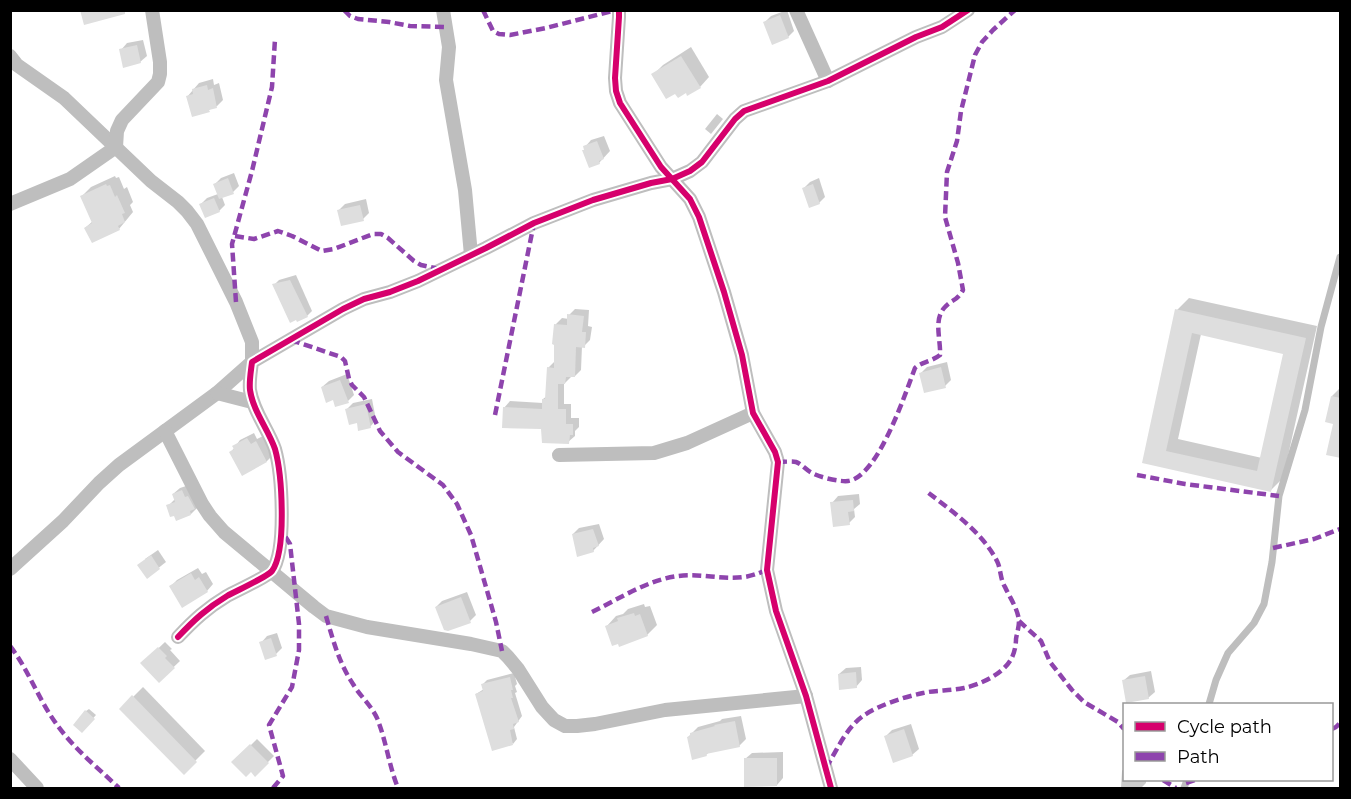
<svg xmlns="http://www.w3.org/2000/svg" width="1351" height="799" viewBox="0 0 1351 799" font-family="Montserrat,sans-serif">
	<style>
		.shadow { fill: #0003; fill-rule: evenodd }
		.building { fill: #dedede; fill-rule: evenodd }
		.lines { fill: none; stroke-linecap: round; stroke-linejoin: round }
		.service { stroke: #bebebe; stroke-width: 7 }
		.minor { stroke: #bebebe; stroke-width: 14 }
		.quiet { stroke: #8e44ad; stroke-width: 4.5; stroke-dasharray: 9 4.5; stroke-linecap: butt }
		.cycleway-casing { stroke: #fff; stroke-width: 10 }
		.cycleway { stroke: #d6006c; stroke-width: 6 }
	</style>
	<rect width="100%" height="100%" fill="#fff"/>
	<g class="shadow">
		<polygon points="787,10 794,31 788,37 765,22 771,16"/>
		<polygon points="143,40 147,56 140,62 121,50 127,43"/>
		<polygon points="691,47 709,77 700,87 686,91 653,75 663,65"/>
		<polygon points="213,79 214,85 219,83 223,100 217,106 212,108 209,110 187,97 199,83"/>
		<polygon points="717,114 723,119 711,134 705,129"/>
		<polygon points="604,136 610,151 599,163 585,147 591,140"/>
		<polygon points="234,173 239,186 233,192 222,197 225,205 219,211 201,204 207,198 218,194 215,184 221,178"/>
		<polygon points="115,176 116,178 119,177 124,189 127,187 133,202 130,205 133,212 119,229 85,228 93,221 82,196 91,187"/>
		<polygon points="819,178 825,197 819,203 804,188 810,182"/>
		<polygon points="366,199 369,213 363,219 339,210 345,204"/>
		<polygon points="296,275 312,311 307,316 274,285 279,280"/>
		<path d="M1189,298L1317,326L1283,478L1271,490L1144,462L1177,310ZM1201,334L1285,352L1262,458L1178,439Z"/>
		<polygon points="575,309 589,310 588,326 592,327 590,340 584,346 582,346 581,370 575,376 572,376 564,384 564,404 571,404 571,418 579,418 579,427 575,431 575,436 568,442 504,408 510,401 543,403 543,399 547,396 548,368 555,361 556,324 562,318 569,319 569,315"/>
		<polygon points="947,362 951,380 945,386 920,374 927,367"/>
		<polygon points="347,374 354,395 348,401 334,398 322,387 329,381"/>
		<polygon points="1340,388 1340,457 1332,396"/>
		<polygon points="372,399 376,420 370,427 358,421 347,409 353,403"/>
		<polygon points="254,433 257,439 263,436 273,455 267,461 242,474 231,452 240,440"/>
		<polygon points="189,485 197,508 191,514 168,506 175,499 173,494 180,488"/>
		<polygon points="859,494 860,504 854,509 855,517 849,523 832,503 838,496"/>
		<polygon points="599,524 604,539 593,551 573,534 579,528"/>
		<polygon points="158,550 166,562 147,577 145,559"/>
		<polygon points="198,568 202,574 206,572 213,584 207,591 171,586 177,580"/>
		<polygon points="467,592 476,615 470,621 436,607 442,601"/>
		<polygon points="644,604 645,607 650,606 657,625 647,635 607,626 616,616 623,614 628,609"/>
		<polygon points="277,633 282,648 276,654 261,643 267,636"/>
		<polygon points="165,642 172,649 170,650 180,661 159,681 143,663"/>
		<polygon points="861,667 862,680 856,687 839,674 846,668"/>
		<polygon points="1151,671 1155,692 1148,698 1123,681 1130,675"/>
		<polygon points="514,673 517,684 515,686 517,692 515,693 522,716 514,727 517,739 513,744 476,694 484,689 483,684 487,680"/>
		<polygon points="143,687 205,751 184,772 121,709"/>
		<polygon points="89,709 96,715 82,731 86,711"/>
		<polygon points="741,716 746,739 739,746 709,752 706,755 688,737 698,727 720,721 722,719"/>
		<polygon points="911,724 919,749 912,755 886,736 892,730"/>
		<polygon points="257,739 274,756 255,775 251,770 234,762"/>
		<polygon points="783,752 783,778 777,785 745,759 752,753"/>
		<polygon points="1124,768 1124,780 1146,780 1146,783 1141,788 1121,788 1122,771"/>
	</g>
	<g class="building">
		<polygon points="80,10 125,10 125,14 84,25"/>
		<polygon points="780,15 789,38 772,45 763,22"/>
		<polygon points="137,45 141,63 123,68 119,49"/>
		<polygon points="681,56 701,88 687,96 686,93 678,98 675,94 666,99 651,74"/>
		<polygon points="207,85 208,90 213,88 217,108 209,110 210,112 192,117 186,96 193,94 192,89"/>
		<polygon points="597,141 604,159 599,161 600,164 589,168 582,150 584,150 583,146"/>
		<polygon points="228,178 234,194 219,199 213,184"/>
		<polygon points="106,184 107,186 110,185 115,197 117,195 125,213 122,214 125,222 118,226 120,230 92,243 84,228 92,223 80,196"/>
		<polygon points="813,184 820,204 809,208 802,188"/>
		<polygon points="214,198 220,212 205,218 199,204"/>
		<polygon points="360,205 364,221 341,226 337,210"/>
		<polygon points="290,280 308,317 297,322 296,320 290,323 272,284"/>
		<path d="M1175,309L1306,338L1271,492L1142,463ZM1192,333L1283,354L1257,471L1166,451Z"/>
		<polygon points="567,314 584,316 582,332 586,332 585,348 576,347 575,377 566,377 565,384 558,384 558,409 566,409 566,424 573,424 573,435 570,435 569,444 542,443 541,429 502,428 503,407 542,409 542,399 545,399 547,367 554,368 554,345 552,344 554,324 567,325"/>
		<polygon points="941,367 946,388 924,393 919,373"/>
		<polygon points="340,380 349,403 335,407 333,400 326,403 321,387"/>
		<polygon points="1331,396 1341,398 1341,458 1326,455 1333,424 1325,422"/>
		<polygon points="366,404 371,428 358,431 357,423 349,425 345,409"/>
		<polygon points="247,438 251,444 256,441 267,462 242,476 229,452 234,449 232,446"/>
		<polygon points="182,490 185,497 188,496 195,509 190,511 191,515 176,521 174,516 170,517 166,505 175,502 172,494"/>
		<polygon points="853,500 854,511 848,512 850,525 833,527 830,502"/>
		<polygon points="593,529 599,546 593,548 594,552 577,557 572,534"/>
		<polygon points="151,555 160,569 147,579 137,565"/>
		<polygon points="191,573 195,580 199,577 208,592 182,608 169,586"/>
		<polygon points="461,597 471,623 448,631 444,630 435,607"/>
		<polygon points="634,613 635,616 640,614 648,636 619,647 618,644 612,646 605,626 618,621 617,618"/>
		<polygon points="271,638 277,656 265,660 259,642"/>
		<polygon points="158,647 167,656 165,658 175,668 159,683 140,663"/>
		<polygon points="856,672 857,688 839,690 838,674"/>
		<polygon points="1145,676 1149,699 1126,703 1122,680"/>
		<polygon points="510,677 513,690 511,690 513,698 511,698 519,722 513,724 514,729 510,730 513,745 492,751 475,694 483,691 481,684"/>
		<polygon points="132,695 197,762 184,775 119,709"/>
		<polygon points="85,710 95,719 82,733 73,725"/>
		<polygon points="735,721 740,747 706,754 707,756 692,760 687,737 690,736 690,733 715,726 714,725"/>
		<polygon points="904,729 913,756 893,763 884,736"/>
		<polygon points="250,744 269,763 255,777 251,772 246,777 231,762"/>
		<polygon points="744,758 777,758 777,786 744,787"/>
	</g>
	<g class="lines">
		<g class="service">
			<polyline points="1209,704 1216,680 1228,653 1254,623 1264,604 1272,562 1279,496 1305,410 1321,327 1340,257"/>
			<polyline points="1184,788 1187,780"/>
		</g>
		<g class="minor">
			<polyline points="443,10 449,47 446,80 465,190 471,255"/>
			<polyline points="619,10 619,17 615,78 616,91 620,103 661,167 690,199 699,217 724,292 742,355 753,413 775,452 778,462 767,570 776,611 806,696 831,788"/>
			<polyline points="796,10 828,81"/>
			<polyline points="10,56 17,65 64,98 151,181 178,202 187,211 197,224 236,302 252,342 252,362 217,393 119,465 99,483 63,521 10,569"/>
			<polyline points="10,204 70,179 116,147 117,131 122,120 158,82 160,74 160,62 152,10"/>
			<polyline points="217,393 252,402"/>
			<polyline points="165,431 202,504 210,516 224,532 314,607 326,616 367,627 471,644 502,651 508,657 518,669 542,707 554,720 565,726 577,726 595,724 665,710 806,696"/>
			<polyline points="559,455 654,453 687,443 753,413"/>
			<path d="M178,637C194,620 207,608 227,596C236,591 267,577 272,571C287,550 282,474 275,449C268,429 253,411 250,390C249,381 251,371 252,362L343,309L364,299L390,292L418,281L486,248L534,223L593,200L651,183L672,179L690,171L702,162L735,119L744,111L828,81L916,37L942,27L968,10"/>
			<polyline points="10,759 37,788"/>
		</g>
		<g class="quiet">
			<polyline points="344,10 350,16 358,19 389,22 410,26 446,27"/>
			<polyline points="483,10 493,31 499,34 510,35 546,28 616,10"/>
			<polyline points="235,236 254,239 278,231 292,236 322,251 334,249 373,234 381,234 388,238 414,261 421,265 439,269"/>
			<polyline points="236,302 232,244 252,171 272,87 275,39"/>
			<polyline points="291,340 341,357 345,361 349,379 352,385 364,397 380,431 398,452 443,485 457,504 471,535 496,622 502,651"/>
			<polyline points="495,415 534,223"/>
			<path d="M778,462C783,462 791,461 796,462C802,464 806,470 812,473C819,477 839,482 848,481C878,477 905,394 915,368C921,362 931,362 940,355C941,340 933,319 945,307C952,299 956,302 963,290L958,263L945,217L947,172L957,141L961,111L975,55L982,42L993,30L1015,10"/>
			<polyline points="1137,475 1185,484 1279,496"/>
			<polyline points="1273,548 1314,539 1340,529"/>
			<path d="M592,612C619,599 647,580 678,576C700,573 722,580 744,577C752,576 759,573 767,570"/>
			<path d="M326,616C333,640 339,663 353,684C360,696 371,705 377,718C386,740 389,766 398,788"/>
			<polyline points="1019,621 1041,641 1050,662 1072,690 1084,702 1118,722 1124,729"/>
			<path d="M10,646C28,669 38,698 55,722C72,747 97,767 119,788"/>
			<polyline points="1332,729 1336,727 1340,723"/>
			<path d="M826,768C837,750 846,728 863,716C879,705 904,697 923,693C936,690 950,691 964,688C979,685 1001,675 1010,661C1014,655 1016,646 1016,639C1017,633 1019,627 1019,621C1018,609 1010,598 1005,587C1000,579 1001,569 997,561C982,532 952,511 926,491"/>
			<polyline points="1163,780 1176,788"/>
			<polyline points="1186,783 1195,780"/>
			<polyline points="273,788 283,776 269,725 292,687 299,650 299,624 290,544 282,531"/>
		</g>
		<defs>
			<g id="cycleway">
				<polyline points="619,10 619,17 615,78 616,91 620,103 661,167 690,199 699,217 724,292 742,355 753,413 775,452 778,462 767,570 776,611 806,696 831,788"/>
				<path d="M178,637C194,620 207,608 227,596C236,591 267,577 272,571C287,550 282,474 275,449C268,429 253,411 250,390C249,381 251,371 252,362L343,309L364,299L390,292L418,281L486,248L534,223L593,200L651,183L672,179L690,171L702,162L735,119L744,111L828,81L916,37L942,27L968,10"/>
			</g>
		</defs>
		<use href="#cycleway" class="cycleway-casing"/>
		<use href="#cycleway" class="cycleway"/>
	</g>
	<rect width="1351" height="799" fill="none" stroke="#000000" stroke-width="24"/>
	<rect x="1123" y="703" width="210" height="78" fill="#ffffff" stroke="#999999" stroke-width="1.5"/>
	<rect x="1135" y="722" width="30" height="9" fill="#d6006c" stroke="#999999" stroke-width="1.5"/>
	<text x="1177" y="733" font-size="18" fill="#000000">Cycle path</text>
	<rect x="1135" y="752" width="30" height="9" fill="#8e44ad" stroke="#999999" stroke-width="1.5"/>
	<text x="1177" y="763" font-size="18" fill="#000000">Path</text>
</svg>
